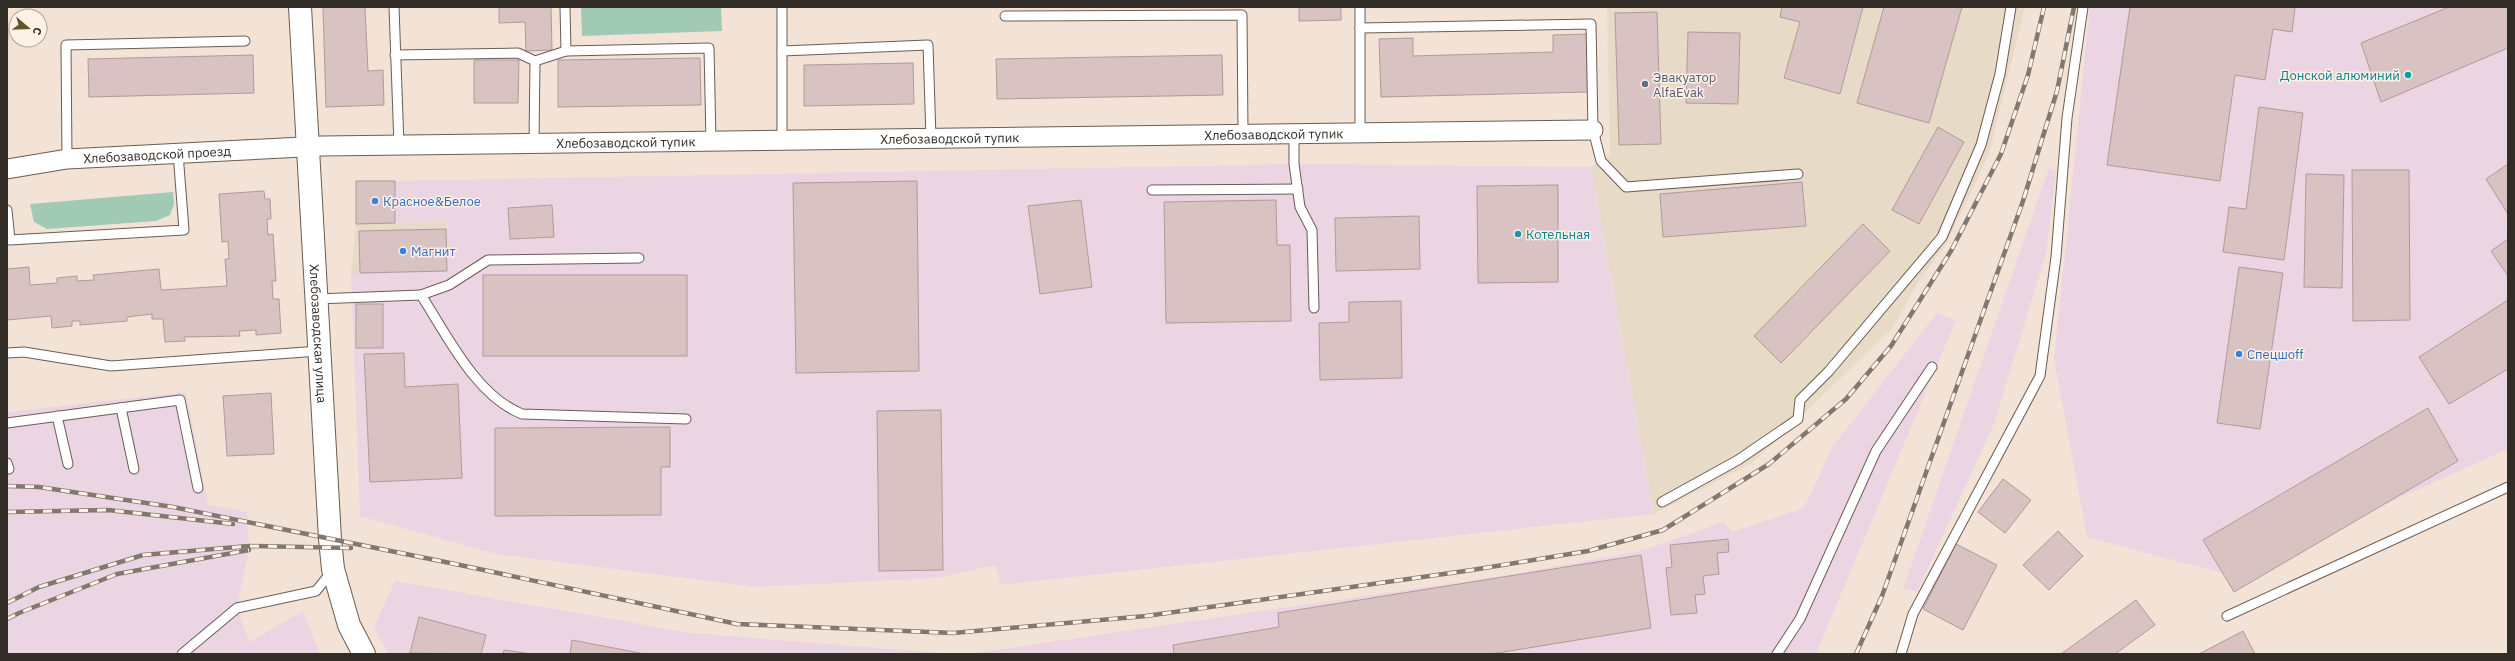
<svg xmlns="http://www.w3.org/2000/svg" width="2515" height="661" viewBox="0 0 2515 661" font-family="'IBM Plex Sans',sans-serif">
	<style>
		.commercial { fill: #e7dbc7 }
		.industrial { fill: #ecd5e2 }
		.green { fill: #a1cab4 }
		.building { fill: #d9c3c2; stroke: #af9a99 }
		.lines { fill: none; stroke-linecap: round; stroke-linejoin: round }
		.lane-casing { stroke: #6b5d52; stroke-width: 11 }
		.street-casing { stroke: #6b5d52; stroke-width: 21 }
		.secondary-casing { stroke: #6b5d52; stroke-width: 24 }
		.lane { stroke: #fff; stroke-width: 9 }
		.street { stroke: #fff; stroke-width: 19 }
		.secondary { stroke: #fff; stroke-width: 22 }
		.rail-casing { stroke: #827870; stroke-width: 4.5 }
		.rail { stroke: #fef1e6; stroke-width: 3; stroke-dasharray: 9; stroke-linecap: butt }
		.culture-dot { fill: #0f9aa8; stroke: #fef1e6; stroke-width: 1.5 }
		.service-dot { fill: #5c6f8a; stroke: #fef1e6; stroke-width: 1.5 }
		.shop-dot { fill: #3f7fe0; stroke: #fef1e6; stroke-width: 1.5 }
		.labels { text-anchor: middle; stroke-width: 3; stroke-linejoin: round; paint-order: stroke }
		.culture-label { font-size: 13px; fill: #0d838f; stroke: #fef1e6; text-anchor: end }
		.service-label { font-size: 13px; fill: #4e5e75; stroke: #fef1e6; text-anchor: start }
		.street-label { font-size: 13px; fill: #332d28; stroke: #fef1e6 }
		.shop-label { font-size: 13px; fill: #366cbe; stroke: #fef1e6; text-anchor: start }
	</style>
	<rect width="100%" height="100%" fill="#f3e3d6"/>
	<g class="commercial">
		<polygon points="1607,7 2025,7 1989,154 1948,241 1917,284 1891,330 1752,463 1654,514 1591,167 1610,154"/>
		<polygon points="356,181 395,181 396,223 446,220 447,271 351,273 356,224"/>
	</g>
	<g class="industrial">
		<polygon points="2090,7 2508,7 2508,449 2229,575 2087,537 2054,359"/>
		<polygon points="1294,164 1591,167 1654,514 1000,585 996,565 936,578 756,587 496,554 360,516 351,273 447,271 446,220 395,223 395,181"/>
		<polygon points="2049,168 2056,171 2046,254 1994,424 1917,592 1903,589"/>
		<polygon points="1937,313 1956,320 1816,654 968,654 1515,574 1644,550 1723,522 1732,532 1804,508 1833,446"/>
		<polygon points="186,392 208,505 247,512 249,550 237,608 249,642 303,611 320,654 7,654 7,412"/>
		<polygon points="395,581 691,633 955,654 388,654 374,627"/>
	</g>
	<g class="green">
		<polygon points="581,7 721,7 722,31 582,36"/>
		<polygon points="173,192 174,204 170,215 156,221 47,229 34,222 30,204"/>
	</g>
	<g class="building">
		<polygon points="7,7 8,40 7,40"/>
		<polygon points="323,7 365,7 368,71 383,70 384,105 326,107"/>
		<polygon points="499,7 551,7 552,50 526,51 525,22 499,23"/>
		<polygon points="1299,7 1341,7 1341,20 1299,21"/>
		<polygon points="1782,7 1863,7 1840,94 1784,78 1800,22 1780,17"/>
		<polygon points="1884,7 1962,7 1929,123 1857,103"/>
		<polygon points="2130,7 2295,7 2292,32 2273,29 2265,80 2235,75 2220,181 2107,165"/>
		<polygon points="2449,7 2508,7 2508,48 2381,102 2361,43"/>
		<polygon points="1657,12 1661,144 1619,145 1615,13"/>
		<polygon points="1688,32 1740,33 1738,104 1686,103"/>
		<polygon points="1587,34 1588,92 1381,97 1379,39 1413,38 1413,56 1553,52 1553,35"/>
		<polygon points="253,55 254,93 89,97 88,59"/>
		<polygon points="1222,55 1223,95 997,99 996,59"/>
		<polygon points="700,58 701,105 558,107 558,60"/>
		<polygon points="474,60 519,60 518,103 474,103"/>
		<polygon points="913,63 914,104 804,106 804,65"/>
		<polygon points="2259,107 2303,113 2284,260 2223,252 2229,207 2246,209"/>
		<polygon points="1938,127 1964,142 1919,224 1892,210"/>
		<polygon points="2508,164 2508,214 2486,179"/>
		<polygon points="2352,170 2409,170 2410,320 2353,321"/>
		<polygon points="2306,174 2344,175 2342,288 2304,287"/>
		<polygon points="356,181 395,181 395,223 356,224"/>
		<polygon points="917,181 919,371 796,373 793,183"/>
		<polygon points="1802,182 1806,226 1663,237 1660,194"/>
		<polygon points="1558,185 1558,282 1478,283 1477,186"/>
		<polygon points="264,191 265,199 270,199 271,219 267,219 268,235 273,234 276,281 272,281 273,299 279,299 281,333 256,335 256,330 239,331 240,336 184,337 185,341 165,342 163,319 152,319 152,314 127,317 127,321 80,325 80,321 72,321 72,326 52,328 51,316 7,320 7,269 29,267 30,285 57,283 57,278 77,276 77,281 94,280 93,275 159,269 161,290 227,286 225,259 229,259 228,241 222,242 219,194"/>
		<polygon points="1081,200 1092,287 1040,294 1028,206"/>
		<polygon points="1276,200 1277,245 1290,245 1291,321 1166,323 1164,202"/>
		<polygon points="552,205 554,237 510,239 508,208"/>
		<polygon points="1419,216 1420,269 1336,271 1335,218"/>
		<polygon points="1863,224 1890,251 1781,363 1754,336"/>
		<polygon points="446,229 447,271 360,273 359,231"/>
		<polygon points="2508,239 2508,276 2491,251"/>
		<polygon points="2239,267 2283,273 2260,429 2217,423"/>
		<rect x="483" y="275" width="204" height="81"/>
		<polygon points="2508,300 2508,369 2449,404 2419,357"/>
		<polygon points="1401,301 1402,378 1320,380 1319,323 1349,322 1349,302"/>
		<rect x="356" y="304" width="27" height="44"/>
		<polygon points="404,353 405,387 458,384 462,478 370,482 364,354"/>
		<polygon points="271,393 274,454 227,456 223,396"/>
		<polygon points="2428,408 2458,461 2234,592 2203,540"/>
		<polygon points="941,410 943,570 879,571 877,411"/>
		<polygon points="670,427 670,467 661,467 661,515 495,516 495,428"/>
		<polygon points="2003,479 2031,500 2005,533 1978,512"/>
		<polygon points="2058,531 2083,556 2049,590 2023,565"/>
		<polygon points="1728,539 1729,552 1717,553 1719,574 1703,576 1705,594 1695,595 1697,613 1671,615 1666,568 1672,567 1670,545"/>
		<polygon points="1956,544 1997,565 1963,630 1923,609"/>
		<polygon points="1641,555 1651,628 1491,654 1174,654 1173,645 1279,627 1278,613"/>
		<polygon points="2136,600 2155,625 2115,654 2061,654"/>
		<polygon points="419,617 486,635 481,654 410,653"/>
		<polygon points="2243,631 2255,654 2199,654"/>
		<polygon points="572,640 645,654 570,654"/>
		<polygon points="504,650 532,654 503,654"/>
	</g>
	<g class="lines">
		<defs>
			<g id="lane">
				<polyline points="394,7 399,145"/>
				<polyline points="565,7 566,51"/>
				<polyline points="782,7 782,141"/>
				<polyline points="1360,7 1360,132"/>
				<polyline points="1005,16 1242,15 1243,134"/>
				<polyline points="1360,28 1591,24 1593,130 1601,161 1626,187 1798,174"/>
				<polyline points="782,51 928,45 931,138"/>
				<polyline points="395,55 518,53 535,61 534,142"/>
				<polyline points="535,61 566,51 709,48 711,142"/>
				<polyline points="1294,133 1294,164 1300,207 1312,230 1314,308"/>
				<polyline points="67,159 66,45 245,41"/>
				<polyline points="1152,190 1298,189"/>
				<polyline points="7,210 10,240 184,230 178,153"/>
				<polyline points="421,295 449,285 488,260 639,258"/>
				<path d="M316,299L421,295C447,335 476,396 522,414L686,419"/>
				<polyline points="7,353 24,352 111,366 319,351"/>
				<polyline points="121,408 134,469"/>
				<polyline points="57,416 68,464"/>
				<polyline points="7,423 180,400 198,488"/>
				<polyline points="7,463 9,469"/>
				<polyline points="1662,502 1738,460 1798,419 1800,400 1829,371 1942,237 1981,145 2000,74 2011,7"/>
				<polyline points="2227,616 2508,487"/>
				<polyline points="182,654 237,608 316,591 333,570"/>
				<polyline points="1777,654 1800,619 1876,451 1932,367"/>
				<polyline points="1901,654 1913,614 2040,376 2056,257 2067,118 2083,7"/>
			</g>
			<g id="street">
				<path id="s1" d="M7,169L67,159L322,146L1593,130"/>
			</g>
			<g id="secondary">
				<path id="s2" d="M300,7L330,539L333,569L349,625L364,654"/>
			</g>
		</defs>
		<use href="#lane" class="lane-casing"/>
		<use href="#street" class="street-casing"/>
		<use href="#secondary" class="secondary-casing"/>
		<use href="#lane" class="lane"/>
		<use href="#street" class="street"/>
		<use href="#secondary" class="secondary"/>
		<defs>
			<g id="rail">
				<polyline points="7,486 39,487 173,507 460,565 737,624 953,633 1146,616 1472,570 1588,551 1663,530 1769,464 1846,399 1891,346 1951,251 2001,154 2028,75 2044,7"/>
				<polyline points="7,512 108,510 233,524"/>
				<polyline points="7,603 39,587 143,555 249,546 351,548"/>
				<polyline points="7,619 19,613 117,574 249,550"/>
				<polyline points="1856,654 1882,596 2023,201 2057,91 2074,7"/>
			</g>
		</defs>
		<use href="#rail" class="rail-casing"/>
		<use href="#rail" class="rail"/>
	</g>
	<g class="culture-dot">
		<circle cx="2408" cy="75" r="4"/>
		<circle cx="1518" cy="234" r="4"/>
	</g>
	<circle class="service-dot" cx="1645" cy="84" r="4"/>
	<g class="shop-dot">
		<circle cx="375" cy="201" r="4"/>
		<circle cx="403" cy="251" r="4"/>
		<circle cx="2239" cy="354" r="4"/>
	</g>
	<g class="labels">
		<g class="culture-label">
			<text x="2400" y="80">Донской алюминий</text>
			<text x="1526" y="239" text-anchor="start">Котельная</text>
		</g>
		<g class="service-label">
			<text x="1653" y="82">Эвакуатор<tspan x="1653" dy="15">AlfaEvak</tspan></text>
		</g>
		<g class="street-label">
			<text dy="5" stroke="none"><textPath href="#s1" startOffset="1268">Хлебозаводской тупик</textPath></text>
			<text dy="5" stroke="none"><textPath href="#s1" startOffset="944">Хлебозаводской тупик</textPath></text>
			<text dy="5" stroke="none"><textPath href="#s1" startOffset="620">Хлебозаводской тупик</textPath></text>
			<text dy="5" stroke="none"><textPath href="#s1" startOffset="151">Хлебозаводской проезд</textPath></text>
			<text dy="5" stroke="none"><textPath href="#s2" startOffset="327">Хлебозаводская улица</textPath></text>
		</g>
		<g class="shop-label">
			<text x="383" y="206">Красное&amp;Белое</text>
			<text x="411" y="256">Магнит</text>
			<text x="2247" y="359">Спецшoff</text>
		</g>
	</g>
	<rect width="2515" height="661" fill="none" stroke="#332d28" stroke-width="16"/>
	<g transform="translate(28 28) rotate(109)"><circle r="19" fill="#fef1e6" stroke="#ada39a"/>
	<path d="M0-3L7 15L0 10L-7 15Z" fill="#605623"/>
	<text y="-6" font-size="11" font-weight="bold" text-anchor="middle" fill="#332d28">С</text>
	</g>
</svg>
